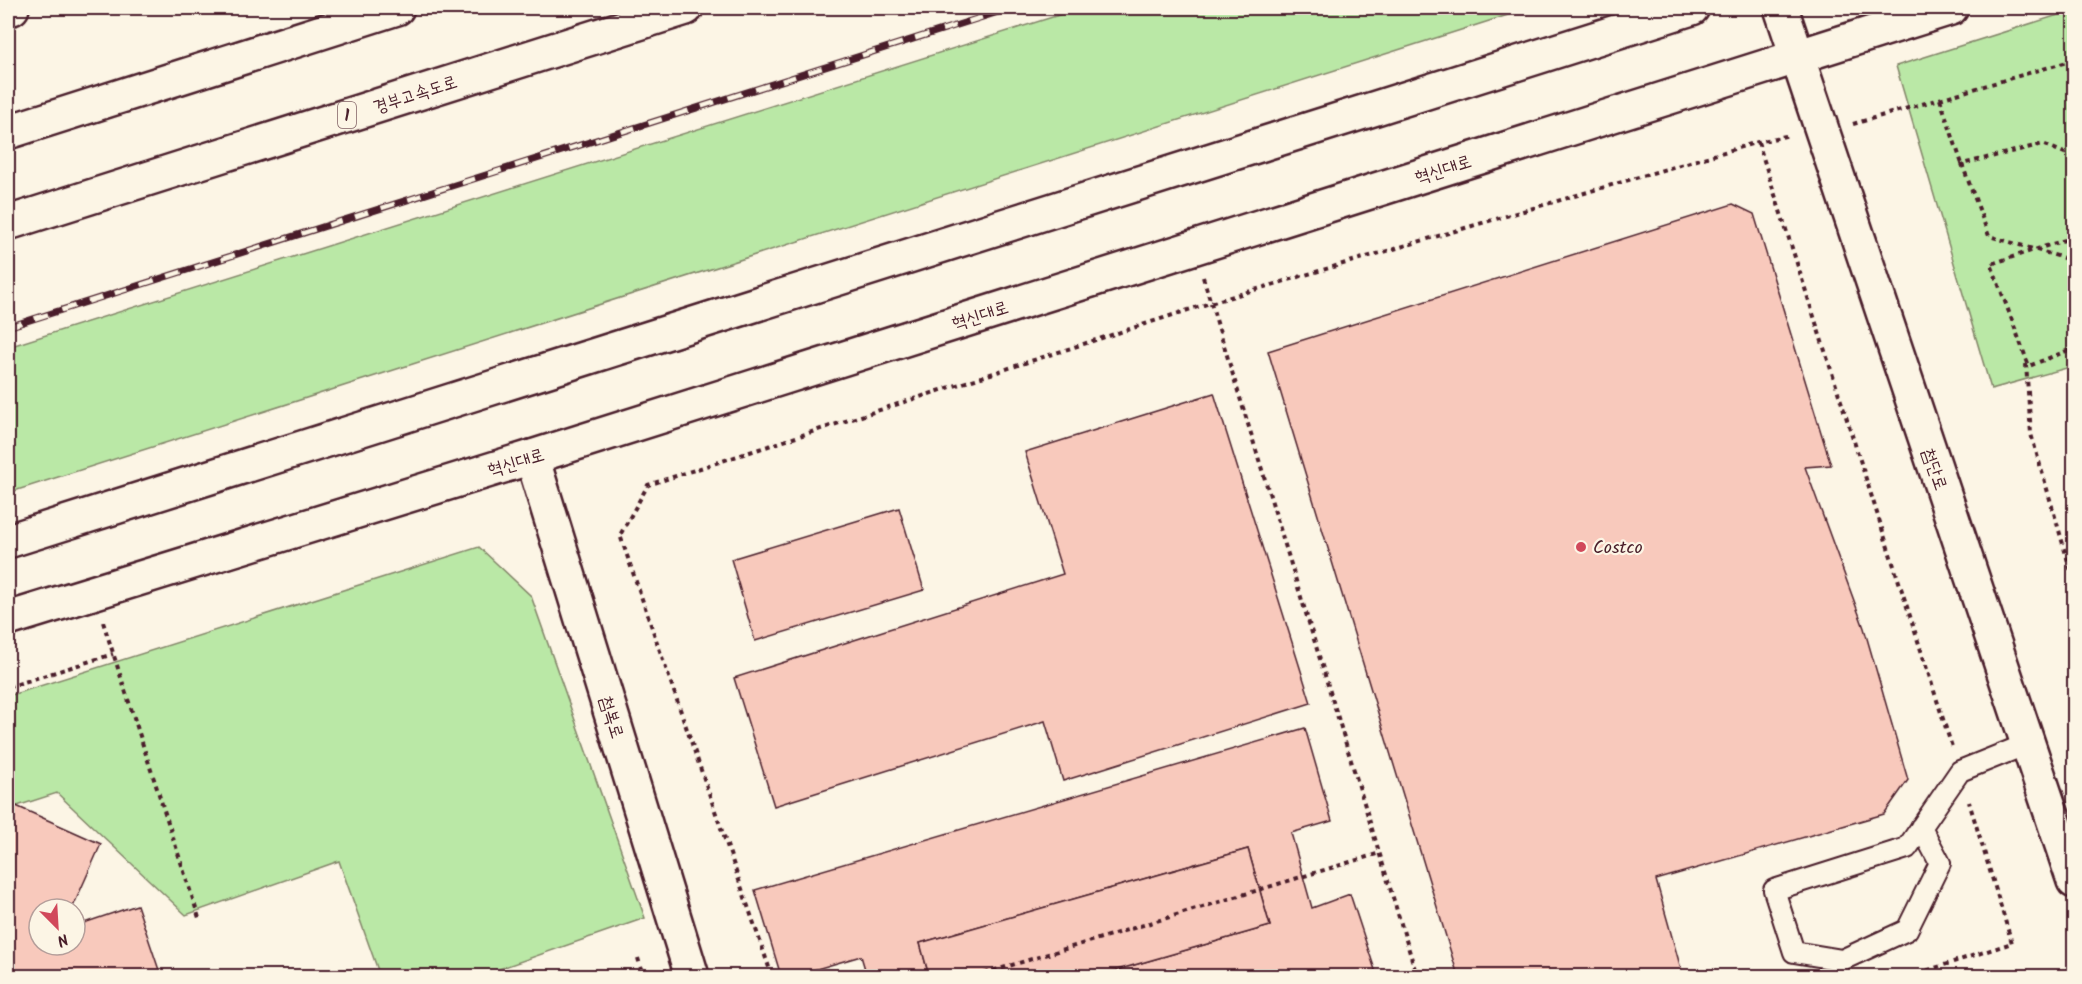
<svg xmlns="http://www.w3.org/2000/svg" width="2082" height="984" viewBox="0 0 2082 984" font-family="Kalam,'Poor Story',sans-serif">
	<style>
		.green { fill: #bae8a6; stroke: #828468; stroke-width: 1.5 }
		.building { fill: #f8c9bc; stroke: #4a1f2b; stroke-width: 1.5 }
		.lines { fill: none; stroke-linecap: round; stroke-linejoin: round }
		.lane-casing { stroke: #4a1f2b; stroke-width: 24 }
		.street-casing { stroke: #4a1f2b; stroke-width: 38 }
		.secondary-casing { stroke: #4a1f2b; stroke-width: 38 }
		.highway-casing { stroke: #4a1f2b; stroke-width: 38 }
		.path { stroke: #4a1f2b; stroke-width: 4; stroke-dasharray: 4.5 4.5; stroke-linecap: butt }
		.lane { stroke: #fcf5e5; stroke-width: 20 }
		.street { stroke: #fcf5e5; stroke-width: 33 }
		.secondary { stroke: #fcf5e5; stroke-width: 33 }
		.highway { stroke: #fcf5e5; stroke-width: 33 }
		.rail-casing { stroke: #4a1f2b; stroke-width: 7 }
		.rail { stroke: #fcf5e5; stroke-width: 4.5; stroke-dasharray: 14; stroke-linecap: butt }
		.poi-dot { fill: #d1495b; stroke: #fcf5e5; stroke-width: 2 }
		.labels { text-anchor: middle; stroke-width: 4.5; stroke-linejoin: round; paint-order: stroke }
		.shield { fill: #fcf5e5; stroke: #7f5f63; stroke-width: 1.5 }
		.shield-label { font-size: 16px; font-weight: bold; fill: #4a1f2b }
		.street-label { font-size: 18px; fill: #4a1f2b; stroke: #fcf5e5 }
		.poi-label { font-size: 18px; fill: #4a1f2b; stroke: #fcf5e5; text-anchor: start }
	</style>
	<rect width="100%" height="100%" fill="#fcf5e5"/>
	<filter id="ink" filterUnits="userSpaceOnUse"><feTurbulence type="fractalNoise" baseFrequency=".0167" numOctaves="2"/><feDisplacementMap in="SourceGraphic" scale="12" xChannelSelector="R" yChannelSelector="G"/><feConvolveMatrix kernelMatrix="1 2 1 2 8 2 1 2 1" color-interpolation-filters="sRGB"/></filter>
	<g filter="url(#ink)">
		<g class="green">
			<polygon points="1081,8 1530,8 8,493 8,347"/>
			<polygon points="2074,10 2074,366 1991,389 1896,66"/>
			<polygon points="479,547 531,596 645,918 479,976 380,976 339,861 186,915 57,793 8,809 8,696"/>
		</g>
		<g class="building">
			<polygon points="1733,204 1754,214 1831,465 1805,467 1864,628 1908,780 1884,814 1656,880 1683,976 1458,976 1268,351"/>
			<polygon points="1214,393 1311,703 1063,781 1045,721 774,806 734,678 1063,574 1025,452"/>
			<polygon points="899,508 924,590 755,641 731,559"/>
			<polygon points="1305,728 1332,821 1291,833 1312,908 1350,894 1377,976 1096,976 1270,926 1248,849 920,943 929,976 867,976 861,956 793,976 781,976 755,890"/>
			<polygon points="14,805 101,844 72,909 39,909 39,945 75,945 75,926 137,905 161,976 8,976 8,819"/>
			<polygon points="1248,849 1270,926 1096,976 929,976 920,943"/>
		</g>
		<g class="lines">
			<defs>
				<polyline id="lane" points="1921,827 1940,863 1907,930 1842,960 1794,952 1774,890 1907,848 1960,771 2027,744"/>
				<polyline id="street" points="8,9 12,8"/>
				<g id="secondary">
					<polyline points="1781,8 2074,881"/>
					<polyline points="532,457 692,976"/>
					<polyline points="8,541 1692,8"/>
					<polyline points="8,619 532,457 1951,8"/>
				</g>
				<g id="highway">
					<polyline points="8,132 397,8"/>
					<polyline points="8,223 686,8"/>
				</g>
			</defs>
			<use href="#lane" class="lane-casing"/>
			<use href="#street" class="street-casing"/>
			<use href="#secondary" class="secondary-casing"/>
			<use href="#highway" class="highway-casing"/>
			<g class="path">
				<polyline points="1940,99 1962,164"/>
				<polyline points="1853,124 2074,60"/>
				<polyline points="1758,142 1952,747"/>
				<polyline points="2074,157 2043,144 1962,164 1989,236 2074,261"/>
				<polyline points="2074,237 1991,264 2029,366 2074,348"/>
				<polyline points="1203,277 1417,976"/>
				<polyline points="2026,364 2031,434 2074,582"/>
				<polyline points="103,622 200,921"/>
				<polyline points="8,687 113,654"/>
				<polyline points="638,958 643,976"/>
				<polyline points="772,976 620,535 648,485 1210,303 1758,142 1790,135"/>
				<polyline points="976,976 1380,853"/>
				<polyline points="1910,976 2012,943 1969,802"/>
			</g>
			<use href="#lane" class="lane"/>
			<use href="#street" class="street"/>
			<use href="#secondary" class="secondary"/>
			<use href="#highway" class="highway"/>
			<defs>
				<polyline id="rail" points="8,327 1011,8"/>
			</defs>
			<use href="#rail" class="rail-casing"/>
			<use href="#rail" class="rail"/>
		</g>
	</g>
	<circle class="poi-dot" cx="1581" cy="547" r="6"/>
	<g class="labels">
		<rect class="shield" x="338" y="102" width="18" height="26" rx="4.5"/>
		<g class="shield-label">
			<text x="347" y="121">1</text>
		</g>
		<g class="street-label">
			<text transform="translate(415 94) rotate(-18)" y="6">경부고속도로</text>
			<text transform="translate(1443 169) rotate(-18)" y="6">혁신대로</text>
			<text transform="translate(980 315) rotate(-18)" y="6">혁신대로</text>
			<text transform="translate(516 462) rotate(-17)" y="6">혁신대로</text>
			<text transform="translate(1935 469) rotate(71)" y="6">첨단로</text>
			<text transform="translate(612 717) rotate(73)" y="6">첨복로</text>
		</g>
		<g class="poi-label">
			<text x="1593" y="553">Costco</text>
		</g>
	</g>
	<rect width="2082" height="984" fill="none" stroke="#fcf5e5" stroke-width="30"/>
	<rect x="15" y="15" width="2052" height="954" fill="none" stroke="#4a1f2b" stroke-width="2" filter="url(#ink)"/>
	<g transform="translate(57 927) rotate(156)"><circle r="28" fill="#fcf5e5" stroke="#b59f9b" stroke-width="1.5"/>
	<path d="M0-4.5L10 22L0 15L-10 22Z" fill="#d1495b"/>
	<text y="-9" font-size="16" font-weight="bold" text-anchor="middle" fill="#4a1f2b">N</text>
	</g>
</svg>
